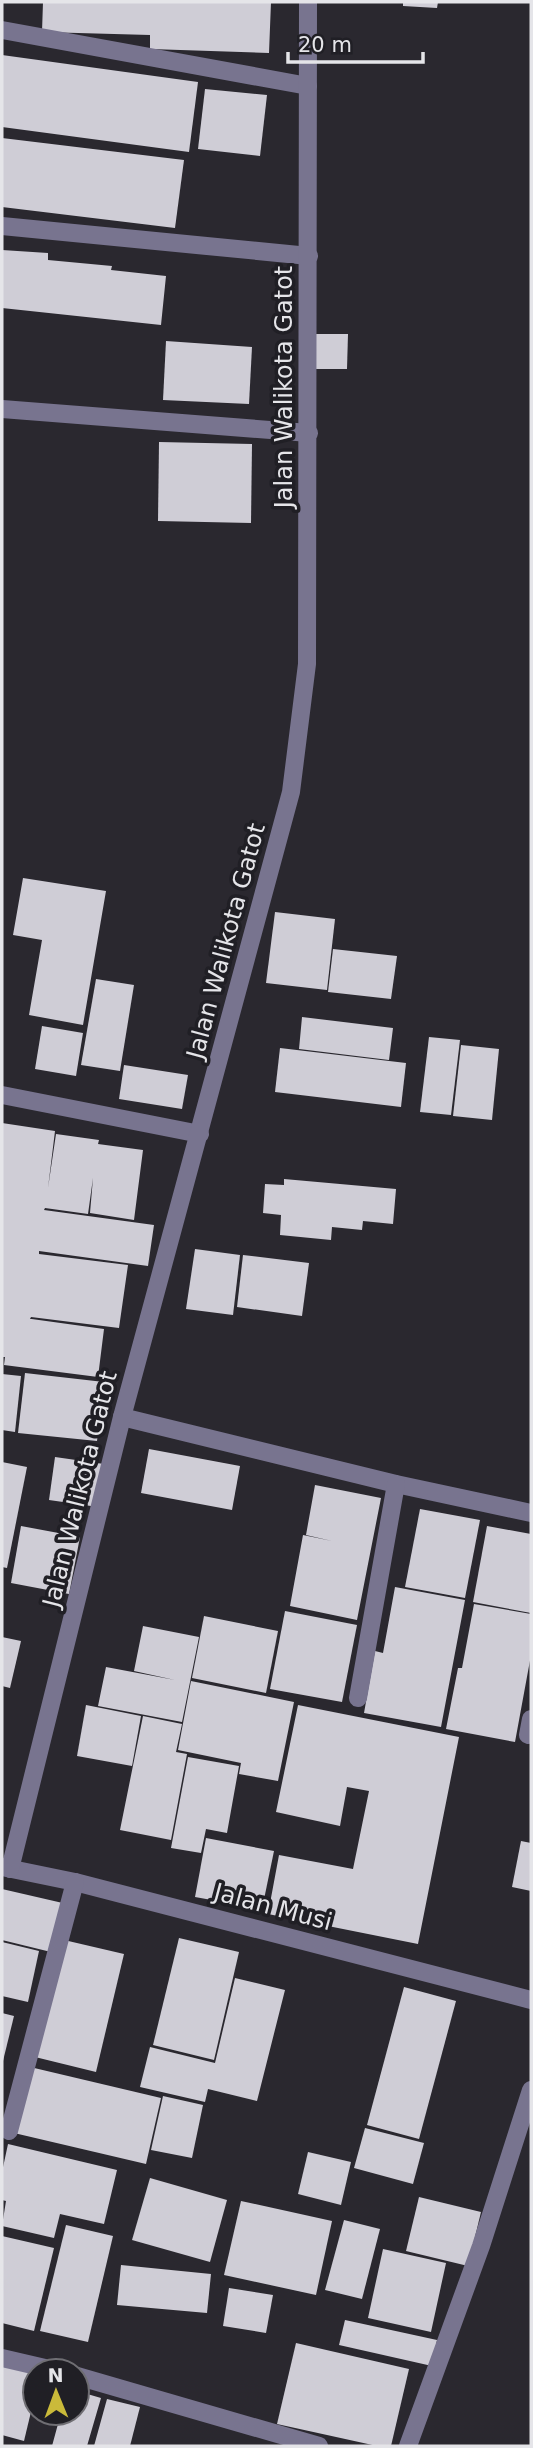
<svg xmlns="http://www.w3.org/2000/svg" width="533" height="2448" viewBox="0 0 533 2448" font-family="'DejaVu Sans',sans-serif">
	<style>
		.building { fill: #cfcdd6 }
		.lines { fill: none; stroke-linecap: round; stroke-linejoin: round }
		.minor { stroke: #78748f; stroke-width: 18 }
		.labels { text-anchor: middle; stroke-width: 7; stroke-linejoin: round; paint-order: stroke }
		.street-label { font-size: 24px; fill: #e5e5e9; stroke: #201f25 }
	</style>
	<rect width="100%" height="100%" fill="#2a282f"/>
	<g class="building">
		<polygon points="43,2 271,2 269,53 150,49 150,35 42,32"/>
		<polygon points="403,2 438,2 437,8 403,6"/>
		<polygon points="2,55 198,82 189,152 2,127"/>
		<polygon points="205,89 267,95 260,156 198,149"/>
		<polygon points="2,138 184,160 175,228 2,207"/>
		<polygon points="2,250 48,253 48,260 112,266 111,270 166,276 161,325 2,308"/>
		<polygon points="316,334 348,334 347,369 316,369"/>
		<polygon points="166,341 252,347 249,404 163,400"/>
		<polygon points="159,442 252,444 251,523 158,521"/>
		<polygon points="23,878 106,891 83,1025 29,1015 42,940 13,935"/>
		<polygon points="275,912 335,919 327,990 266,983"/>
		<polygon points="333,949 397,956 391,999 328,992"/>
		<polygon points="96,979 134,985 120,1071 81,1065"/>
		<polygon points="302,1017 393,1028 389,1060 299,1049"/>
		<polygon points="42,1026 83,1033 76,1076 35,1069"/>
		<polygon points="429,1037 460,1040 451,1115 420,1112"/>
		<polygon points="461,1045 499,1049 492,1120 453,1116"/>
		<polygon points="280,1048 406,1063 401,1107 275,1092"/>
		<polygon points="124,1065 188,1075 182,1109 119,1099"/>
		<polygon points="2,1123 55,1131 48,1188 56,1134 99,1140 98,1144 143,1150 134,1220 90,1213 93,1178 88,1214 45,1208 44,1210 154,1225 148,1266 39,1251 39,1254 128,1265 119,1328 31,1317 30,1319 10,1316 104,1329 98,1377 4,1365 5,1357 2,1357"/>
		<polygon points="284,1179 396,1189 393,1224 363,1221 362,1230 332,1227 331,1240 280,1235 281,1215 263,1213 265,1184 284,1185"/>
		<polygon points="195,1249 240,1255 233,1315 186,1309"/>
		<polygon points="243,1255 309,1263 302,1316 237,1307"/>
		<polygon points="25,1373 104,1382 97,1441 18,1433"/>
		<polygon points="2,1374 21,1376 15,1432 2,1430"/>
		<polygon points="149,1449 240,1466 232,1510 141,1493"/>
		<polygon points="55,1457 104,1464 98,1507 49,1500"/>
		<polygon points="2,1462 27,1467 7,1568 2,1567"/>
		<polygon points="315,1485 381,1498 357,1620 290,1606 303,1535 332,1541 306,1535"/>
		<polygon points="420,1509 480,1520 465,1598 405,1587"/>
		<polygon points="21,1526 80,1537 69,1594 11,1583"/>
		<polygon points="487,1526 531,1534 531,1613 473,1602"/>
		<polygon points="395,1587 465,1600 441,1727 364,1713 375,1651 383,1653"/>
		<polygon points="474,1604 531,1614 531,1655 515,1742 446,1729 458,1668 462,1668"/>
		<polygon points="285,1611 357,1625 342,1702 270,1689"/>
		<polygon points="204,1616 278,1631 266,1693 192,1678"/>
		<polygon points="143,1626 199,1637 182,1722 98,1706 106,1667 175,1680 134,1671"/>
		<polygon points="2,1637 21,1641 10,1688 2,1686"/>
		<polygon points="191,1681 294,1702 278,1781 239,1774 241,1763 178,1750"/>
		<polygon points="86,1705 141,1716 132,1766 77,1756"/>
		<polygon points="298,1705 459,1737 418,1944 268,1914 279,1855 353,1869 369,1791 347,1787 340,1826 276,1812"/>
		<polygon points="143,1716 182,1724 176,1752 187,1754 171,1840 120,1830"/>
		<polygon points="188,1757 239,1766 227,1833 206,1829 201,1853 171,1848"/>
		<polygon points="206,1838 274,1851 262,1909 195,1897"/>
		<polygon points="521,1841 531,1843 531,1891 512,1887"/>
		<polygon points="2,1889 67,1904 55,1953 2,1940"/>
		<polygon points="179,1938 239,1952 214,2060 153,2045"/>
		<polygon points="64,1940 124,1954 96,2072 35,2057"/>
		<polygon points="2,1942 39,1951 28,2002 2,1996"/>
		<polygon points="235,1978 285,1990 257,2101 208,2089 205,2102 140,2087 150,2047 215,2063"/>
		<polygon points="404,1987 456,2001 419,2139 367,2125"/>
		<polygon points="2,2013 14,2016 3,2061 2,2061"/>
		<polygon points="30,2067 161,2098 146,2164 14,2133"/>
		<polygon points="163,2096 203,2105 192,2158 151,2150"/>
		<polygon points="365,2128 424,2143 413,2184 354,2168"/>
		<polygon points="8,2144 117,2170 104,2224 60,2214 54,2238 2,2226 6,2201 2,2200 2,2172"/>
		<polygon points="308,2152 351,2162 341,2205 298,2194"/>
		<polygon points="150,2178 227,2200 210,2262 132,2240"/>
		<polygon points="419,2197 481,2212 468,2266 406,2251"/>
		<polygon points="241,2201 332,2221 316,2295 224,2275"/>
		<polygon points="344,2220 380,2229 362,2299 325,2290"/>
		<polygon points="66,2225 113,2236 88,2342 40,2331"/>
		<polygon points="2,2236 54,2248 34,2331 2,2323"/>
		<polygon points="383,2249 446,2263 431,2332 368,2318"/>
		<polygon points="121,2265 211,2274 207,2313 117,2305"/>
		<polygon points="229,2288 273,2295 266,2333 223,2326"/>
		<polygon points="345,2320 437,2340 432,2366 339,2345"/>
		<polygon points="296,2343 409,2369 391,2446 377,2446 277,2424"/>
		<polygon points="2,2363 35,2371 35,2395 24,2441 2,2435"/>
		<polygon points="77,2391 101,2398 87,2446 52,2446 61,2413 77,2413"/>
		<polygon points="107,2399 140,2407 130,2446 94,2446"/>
	</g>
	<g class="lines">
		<g class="minor">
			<polyline points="2,30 308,86"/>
			<polyline points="2,226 309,256"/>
			<polyline points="2,409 309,433"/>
			<polyline points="2,1095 200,1134"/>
			<polyline points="122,1417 396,1484 531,1513"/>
			<polyline points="358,1698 396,1484"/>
			<polyline points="528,1735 531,1719"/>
			<polyline points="2,1867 75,1882 531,2000"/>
			<polyline points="10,1869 122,1417 291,792 307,664 308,2"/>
			<polyline points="9,2131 75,1882"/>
			<polyline points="2,2358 58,2371"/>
			<polyline points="77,2376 319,2446"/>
			<polyline points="408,2446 481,2246 531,2090"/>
		</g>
	</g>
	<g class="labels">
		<g class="street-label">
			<text transform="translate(284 387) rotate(-90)" y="8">Jalan Walikota Gatot</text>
			<text transform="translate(226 941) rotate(-75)" y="8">Jalan Walikota Gatot</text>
			<text transform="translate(80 1489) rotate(-76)" y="8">Jalan Walikota Gatot</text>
			<text transform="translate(273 1907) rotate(15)" y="8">Jalan Musi</text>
		</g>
	</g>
	<rect width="533" height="2448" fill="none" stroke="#e5e5e9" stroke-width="7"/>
	<g transform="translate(56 2392) rotate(359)"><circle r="33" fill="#201f25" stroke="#6f6e73" stroke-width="2"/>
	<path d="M0-5L12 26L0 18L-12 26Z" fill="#caba3a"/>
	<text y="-10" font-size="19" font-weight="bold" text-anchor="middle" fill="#e5e5e9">N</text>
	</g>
	<path d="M288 52v10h135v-10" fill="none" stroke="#e5e5e9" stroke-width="3.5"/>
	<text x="298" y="52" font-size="21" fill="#e5e5e9" stroke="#201f25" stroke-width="5" paint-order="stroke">20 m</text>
</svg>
